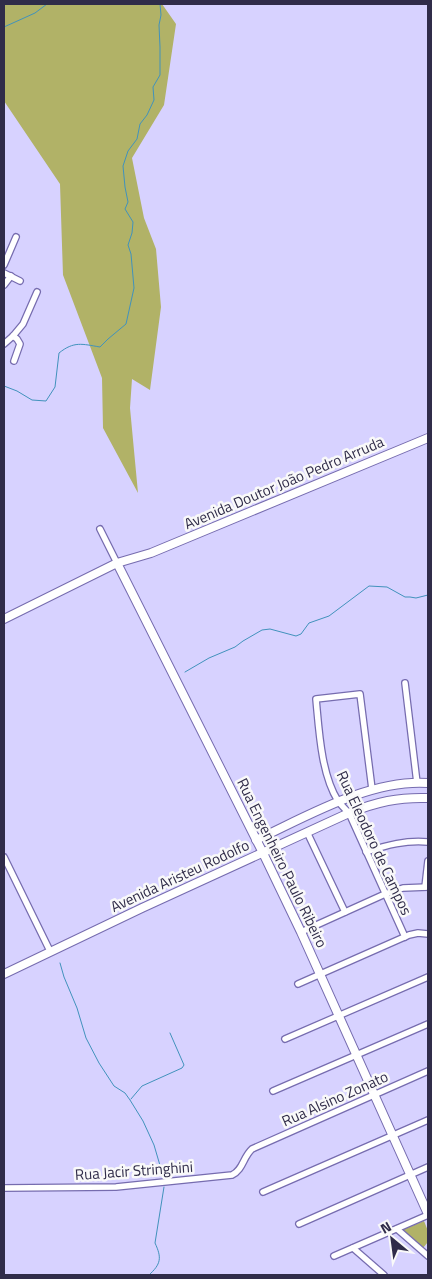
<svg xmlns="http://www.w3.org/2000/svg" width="432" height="1279" viewBox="0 0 432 1279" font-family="'Titillium Web',sans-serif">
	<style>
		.green { fill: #b1b267 }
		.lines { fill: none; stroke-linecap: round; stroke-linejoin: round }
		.stream { stroke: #4192bc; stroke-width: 1 }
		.street-casing { stroke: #766caf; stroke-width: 8 }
		.secondary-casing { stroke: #766caf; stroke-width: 10 }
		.street { stroke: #fff; stroke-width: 5.5 }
		.secondary { stroke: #fff; stroke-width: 8 }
		.labels { text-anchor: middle; stroke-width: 5; stroke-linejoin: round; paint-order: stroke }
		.street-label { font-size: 15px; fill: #302c49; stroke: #f9f9f9 }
	</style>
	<rect width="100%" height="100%" fill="#d7d2ff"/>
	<g class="green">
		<polygon points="4,4 162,4 176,24 164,105 132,158 144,218 156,249 161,307 150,390 132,379 130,408 138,493 103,428 102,378 63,275 60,184 4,101"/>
		<polygon points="424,1221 428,1231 428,1242 423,1248 402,1230"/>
	</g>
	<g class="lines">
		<g class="stream">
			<polyline points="4,27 35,13 47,4"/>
			<path d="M4,386L17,391L32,400L46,401L55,387L59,353C74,341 82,344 100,347L108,339L126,324L134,288L131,254L128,245L132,233L133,222L125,209L128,202L125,187L123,166L128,151L137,139L140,124L147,115L154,100L153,87L160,75V47L159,25L161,15L160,4"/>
			<polyline points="185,672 209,658 235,647 243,641 262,630 270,629 296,636 301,634 309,623 329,616 369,586 387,587 405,597 410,597 416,598 428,595"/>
			<polyline points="60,963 64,977 77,1008 86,1038 99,1063 114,1086 125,1093 130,1100 143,1121 154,1145 164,1179"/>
			<polyline points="131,1099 142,1086 182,1068 184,1065 170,1033"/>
			<path d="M149,1275C161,1264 162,1258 155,1243L164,1187"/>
		</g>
		<defs>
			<g id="street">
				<polyline points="4,265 16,237"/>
				<polyline points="4,273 20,281"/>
				<polyline points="4,285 11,276"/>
				<polyline points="13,336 17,339 20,344 14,361"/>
				<polyline points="4,344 13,336 23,324 37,292"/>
				<polyline points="100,529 117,563"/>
				<polyline points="405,683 417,783"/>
				<path d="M372,789L360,694L316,699C319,730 321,774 338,801C341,805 345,809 349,813L405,937"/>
				<polyline points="307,832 345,912"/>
				<path d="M366,852C387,845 406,840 428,842"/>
				<polyline points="4,857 50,951"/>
				<polyline points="425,887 428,861"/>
				<polyline points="301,932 385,894 403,888 428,887"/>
				<polyline points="298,984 409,935 418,933 428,934"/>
				<polyline points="285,1039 428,977"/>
				<polyline points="273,1091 428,1024"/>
				<path d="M4,1188L116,1187L232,1175C243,1170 243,1157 252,1149L428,1071"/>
				<polyline points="263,1192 428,1120"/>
				<polyline points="299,1224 428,1167"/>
				<polyline points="397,1229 428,1256"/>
				<polyline points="353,1248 384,1275"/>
				<polyline points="334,1256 428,1215"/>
			</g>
			<g id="secondary">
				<polyline points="117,563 263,853 301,932 428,1214"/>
				<polyline points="4,619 117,563 151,553 428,438"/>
				<path d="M256,840C308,816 370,779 428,783"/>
				<path d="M4,974L142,908L349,813C377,802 398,797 428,798"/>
			</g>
		</defs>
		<use href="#street" class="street-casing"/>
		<use href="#secondary" class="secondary-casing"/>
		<use href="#street" class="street"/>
		<use href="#secondary" class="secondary"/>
	</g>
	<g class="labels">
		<g class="street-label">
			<text transform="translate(284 483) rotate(-23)" y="5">Avenida Doutor João Pedro Arruda</text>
			<text transform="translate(374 843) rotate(65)" y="5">Rua Eleodoro de Campos</text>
			<text transform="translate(282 863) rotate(64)" y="5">Rua Engenheiro Paulo Ribeiro</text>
			<text transform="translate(180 876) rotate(-25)" y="5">Avenida Aristeu Rodolfo</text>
			<text transform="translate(335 1099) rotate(-24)" y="5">Rua Alsino Zonato</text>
			<text transform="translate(134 1171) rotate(-4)" y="5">Rua Jacir Stringhini</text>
		</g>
	</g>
	<rect width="432" height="1279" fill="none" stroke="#302c49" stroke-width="10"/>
	<g transform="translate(392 1239) rotate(331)" stroke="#f9f9f9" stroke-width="4" paint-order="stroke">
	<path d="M0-4L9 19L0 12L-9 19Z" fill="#302c49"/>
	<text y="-8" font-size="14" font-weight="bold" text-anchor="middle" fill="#302c49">N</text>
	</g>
</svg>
